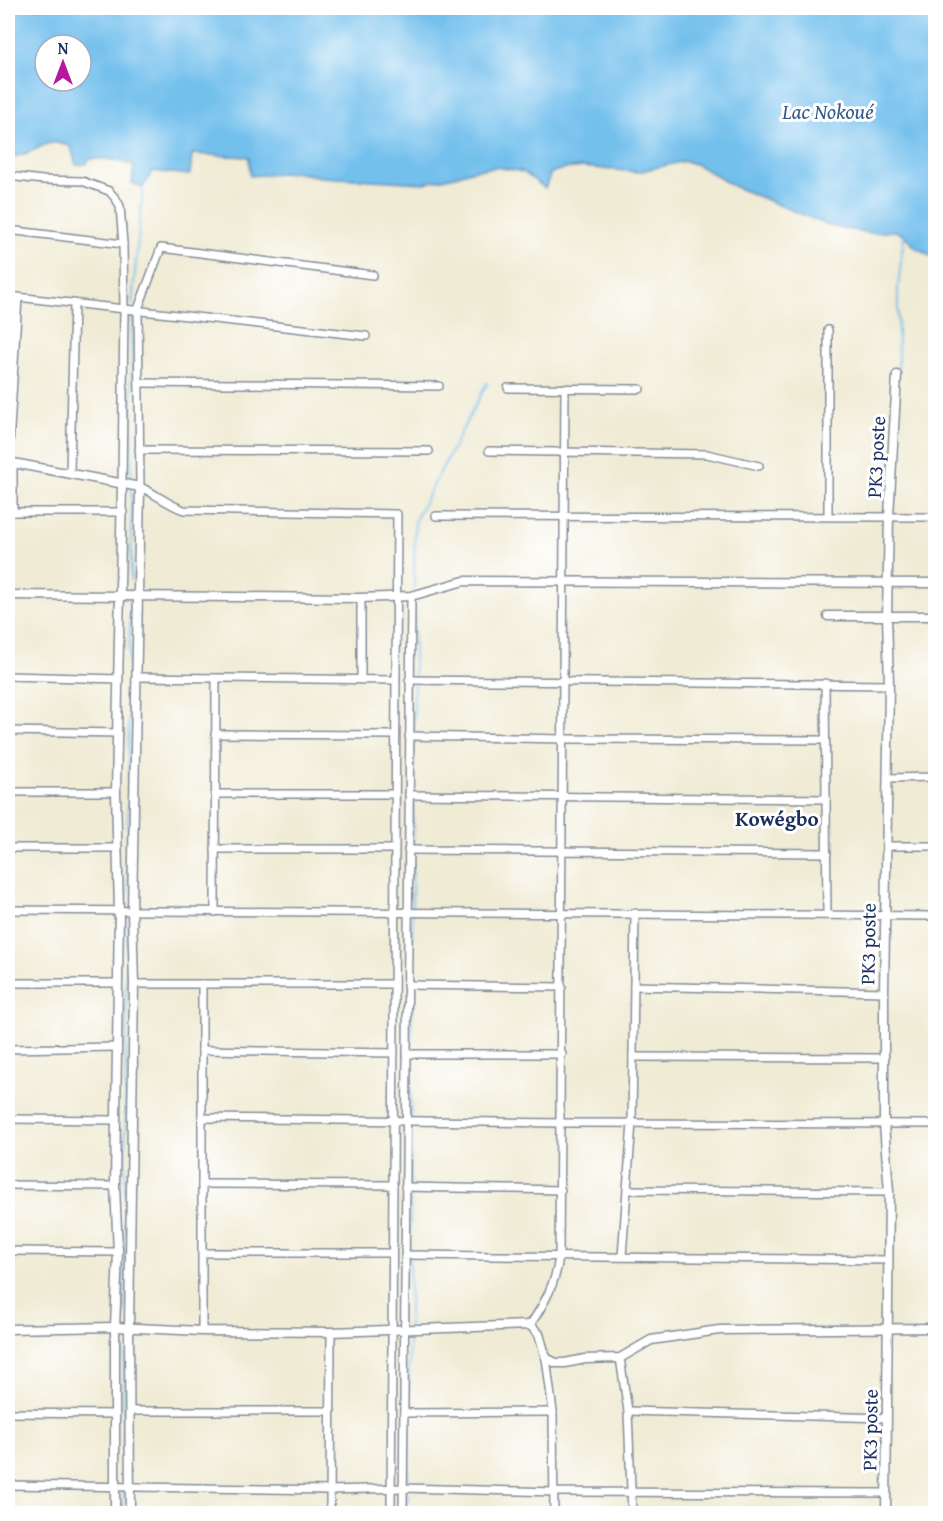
<svg xmlns="http://www.w3.org/2000/svg" width="943" height="1521" viewBox="0 0 943 1521" font-family="'Gentium Book Plus',serif">
	<style>
		.water { fill: #73c0ed; stroke: #4778a6; stroke-width: 1.5; fill-rule: evenodd }
		.lines { fill: none; stroke-linecap: round; stroke-linejoin: round }
		.stream { stroke: #73c0ed; stroke-width: 2 }
		.minor-casing { stroke: #868d99; stroke-width: 10 }
		.tertiary-casing { stroke: #868d99; stroke-width: 11 }
		.minor { stroke: #fff; stroke-width: 7 }
		.tertiary { stroke: #fff; stroke-width: 8 }
		.labels { text-anchor: middle; stroke-width: 6; stroke-linejoin: round; paint-order: stroke }
		.street-label { font-size: 20px; fill: #1b2f5e; stroke: #fff }
		.water-label { font-size: 21px; font-style: italic; fill: #355a89; stroke: #fff }
		.neighbourhood-label { font-size: 21px; font-weight: bold; fill: #1b2f5e; stroke: #fff }
	</style>
	<rect width="100%" height="100%" fill="#fff"/>
	<filter id="ink" filterUnits="userSpaceOnUse"><feTurbulence type="fractalNoise" baseFrequency=".0167" numOctaves="2"/><feDisplacementMap in="SourceGraphic" scale="12" xChannelSelector="R" yChannelSelector="G"/><feConvolveMatrix kernelMatrix="1 2 1 2 8 2 1 2 1" color-interpolation-filters="sRGB"/></filter>
	<filter id="wash" filterUnits="userSpaceOnUse"><feTurbulence type="fractalNoise" baseFrequency=".008" numOctaves="4" result="noise"/><feDisplacementMap in="SourceGraphic" scale="24" xChannelSelector="R" yChannelSelector="G"/><feGaussianBlur stdDeviation="1.35" result="paint"/><feColorMatrix in="noise" values="0 0 0 0 0 0 0 0 0 0 0 0 0 0 0 0 0 1.4 0 .05"/><feComposite in="paint" operator="in"/></filter>
	<g filter="url(#wash)">
		<rect width="100%" height="100%" fill="#f0ebd4"/>
		<path class="water" d="M8,8H935V258L916,248L904,235L896,231L870,233L830,226L733,186L698,165L685,161L637,172L583,167L562,169L551,173L545,188L523,172L497,167L474,170L455,176L424,183L321,177L295,172L250,176L249,157L192,154L190,175L152,171L143,188L132,183L134,165L109,159H89L86,164L76,165L71,147C49,138 47,145 27,153C21,155 14,157 8,159ZM45,45H81V81H45Z"/>
		<g class="lines">
			<g class="stream">
				<polyline points="132,304 143,188"/>
				<polyline points="898,372 898,287 904,235"/>
				<polyline points="131,580 132,313"/>
				<polyline points="414,589 415,520 487,383"/>
				<polyline points="414,678 414,605"/>
				<polyline points="127,900 130,604"/>
				<polyline points="410,1185 414,683"/>
				<polyline points="124,1318 127,916"/>
				<polyline points="409,1326 410,1190"/>
				<polyline points="123,1480 124,1335"/>
				<polyline points="408,1484 409,1331"/>
				<polyline points="123,1514 123,1489"/>
				<polyline points="408,1514 408,1494"/>
			</g>
		</g>
	</g>
	<g filter="url(#ink)">
		<g class="lines">
			<defs>
				<g id="minor">
					<polyline points="8,176 43,180 82,181 109,191 116,199 120,206 123,244 124,309 122,484"/>
					<polyline points="8,230 123,244"/>
					<path d="M373,275L161,248L138,309L140,487C155,493 168,505 184,510L397,514L391,1514"/>
					<polyline points="8,296 366,336"/>
					<polyline points="828,330 828,516"/>
					<polyline points="139,383 439,386"/>
					<polyline points="508,388 640,389"/>
					<polyline points="139,450 429,451"/>
					<polyline points="489,451 707,454 759,466"/>
					<polyline points="8,462 18,297"/>
					<polyline points="13,463 13,512"/>
					<polyline points="70,473 74,303"/>
					<polyline points="8,512 123,512"/>
					<polyline points="436,516 936,517"/>
					<polyline points="361,598 361,680"/>
					<polyline points="8,676 119,679"/>
					<polyline points="138,677 395,680"/>
					<polyline points="409,680 889,685"/>
					<polyline points="825,683 827,915"/>
					<polyline points="8,731 118,733"/>
					<polyline points="215,734 394,735"/>
					<polyline points="409,736 564,739 825,740"/>
					<polyline points="888,778 936,777"/>
					<polyline points="8,792 116,792"/>
					<polyline points="215,794 394,794"/>
					<polyline points="409,795 826,799"/>
					<polyline points="886,846 936,846"/>
					<polyline points="8,848 116,848"/>
					<polyline points="215,849 394,849"/>
					<polyline points="408,850 827,853"/>
					<polyline points="8,910 936,916"/>
					<polyline points="215,912 216,679"/>
					<polyline points="8,983 117,983"/>
					<polyline points="134,984 394,984"/>
					<polyline points="202,984 202,1331"/>
					<polyline points="407,985 562,987"/>
					<polyline points="634,986 884,992"/>
					<polyline points="8,1049 116,1047"/>
					<polyline points="202,1050 394,1053"/>
					<polyline points="408,1054 562,1054"/>
					<polyline points="633,1057 884,1058"/>
					<polyline points="202,1118 562,1123 936,1124"/>
					<polyline points="8,1119 116,1120"/>
					<polyline points="202,1184 393,1185"/>
					<polyline points="8,1185 115,1186"/>
					<polyline points="405,1187 561,1190"/>
					<polyline points="627,1190 889,1192"/>
					<polyline points="8,1251 118,1252"/>
					<polyline points="202,1253 392,1253"/>
					<polyline points="406,1255 888,1260"/>
					<polyline points="622,1256 632,1123 635,913"/>
					<path d="M530,1325C545,1303 556,1282 559,1257L565,388"/>
					<polyline points="546,1358 553,1412 554,1514"/>
					<polyline points="620,1358 628,1411 632,1514"/>
					<polyline points="130,1411 331,1411"/>
					<polyline points="628,1411 886,1418"/>
					<polyline points="8,1413 115,1414"/>
					<polyline points="404,1413 553,1412"/>
					<polyline points="8,1485 330,1490 403,1488 555,1492 886,1493"/>
					<polyline points="330,1514 331,1332"/>
					<polyline points="403,1514 411,596"/>
				</g>
				<g id="tertiary">
					<polyline points="8,462 140,487 132,911 134,984 129,1327 130,1514"/>
					<polyline points="8,595 361,598 411,596 464,581 936,583"/>
					<polyline points="828,616 936,616"/>
					<polyline points="8,1329 115,1327 202,1331 331,1332 530,1325 539,1334 546,1358 556,1363 565,1363 585,1359 620,1358 651,1340 719,1330 936,1328"/>
					<polyline points="115,1514 115,1327 118,1252 115,1186 119,911 116,792 122,484"/>
					<polyline points="886,1514 889,1192 884,1124 884,992 889,685 887,616 889,516 897,375"/>
				</g>
			</defs>
			<use href="#minor" class="minor-casing"/>
			<use href="#tertiary" class="tertiary-casing"/>
			<use href="#minor" class="minor"/>
			<use href="#tertiary" class="tertiary"/>
		</g>
	</g>
	<g class="labels">
		<g class="street-label">
			<text transform="translate(876 457) rotate(-87)" y="7">PK3 poste</text>
			<text transform="translate(868 944) rotate(-89)" y="7">PK3 poste</text>
			<text transform="translate(870 1430) rotate(-89)" y="7">PK3 poste</text>
		</g>
		<g class="water-label">
			<text x="828" y="119">Lac Nokoué</text>
		</g>
		<g class="neighbourhood-label">
			<text x="777" y="826">Kowégbo</text>
		</g>
	</g>
	<rect width="943" height="1521" fill="none" stroke="#fff" stroke-width="30"/>
	<g transform="translate(63 63)"><circle r="28" fill="#ffffff" stroke="#a4acbf" stroke-width="1.5"/>
	<path d="M0-4.5L10 22L0 15L-10 22Z" fill="#b5179e"/>
	<text y="-9" font-size="16" font-weight="bold" text-anchor="middle" fill="#1b2f5e">N</text>
	</g>
</svg>
